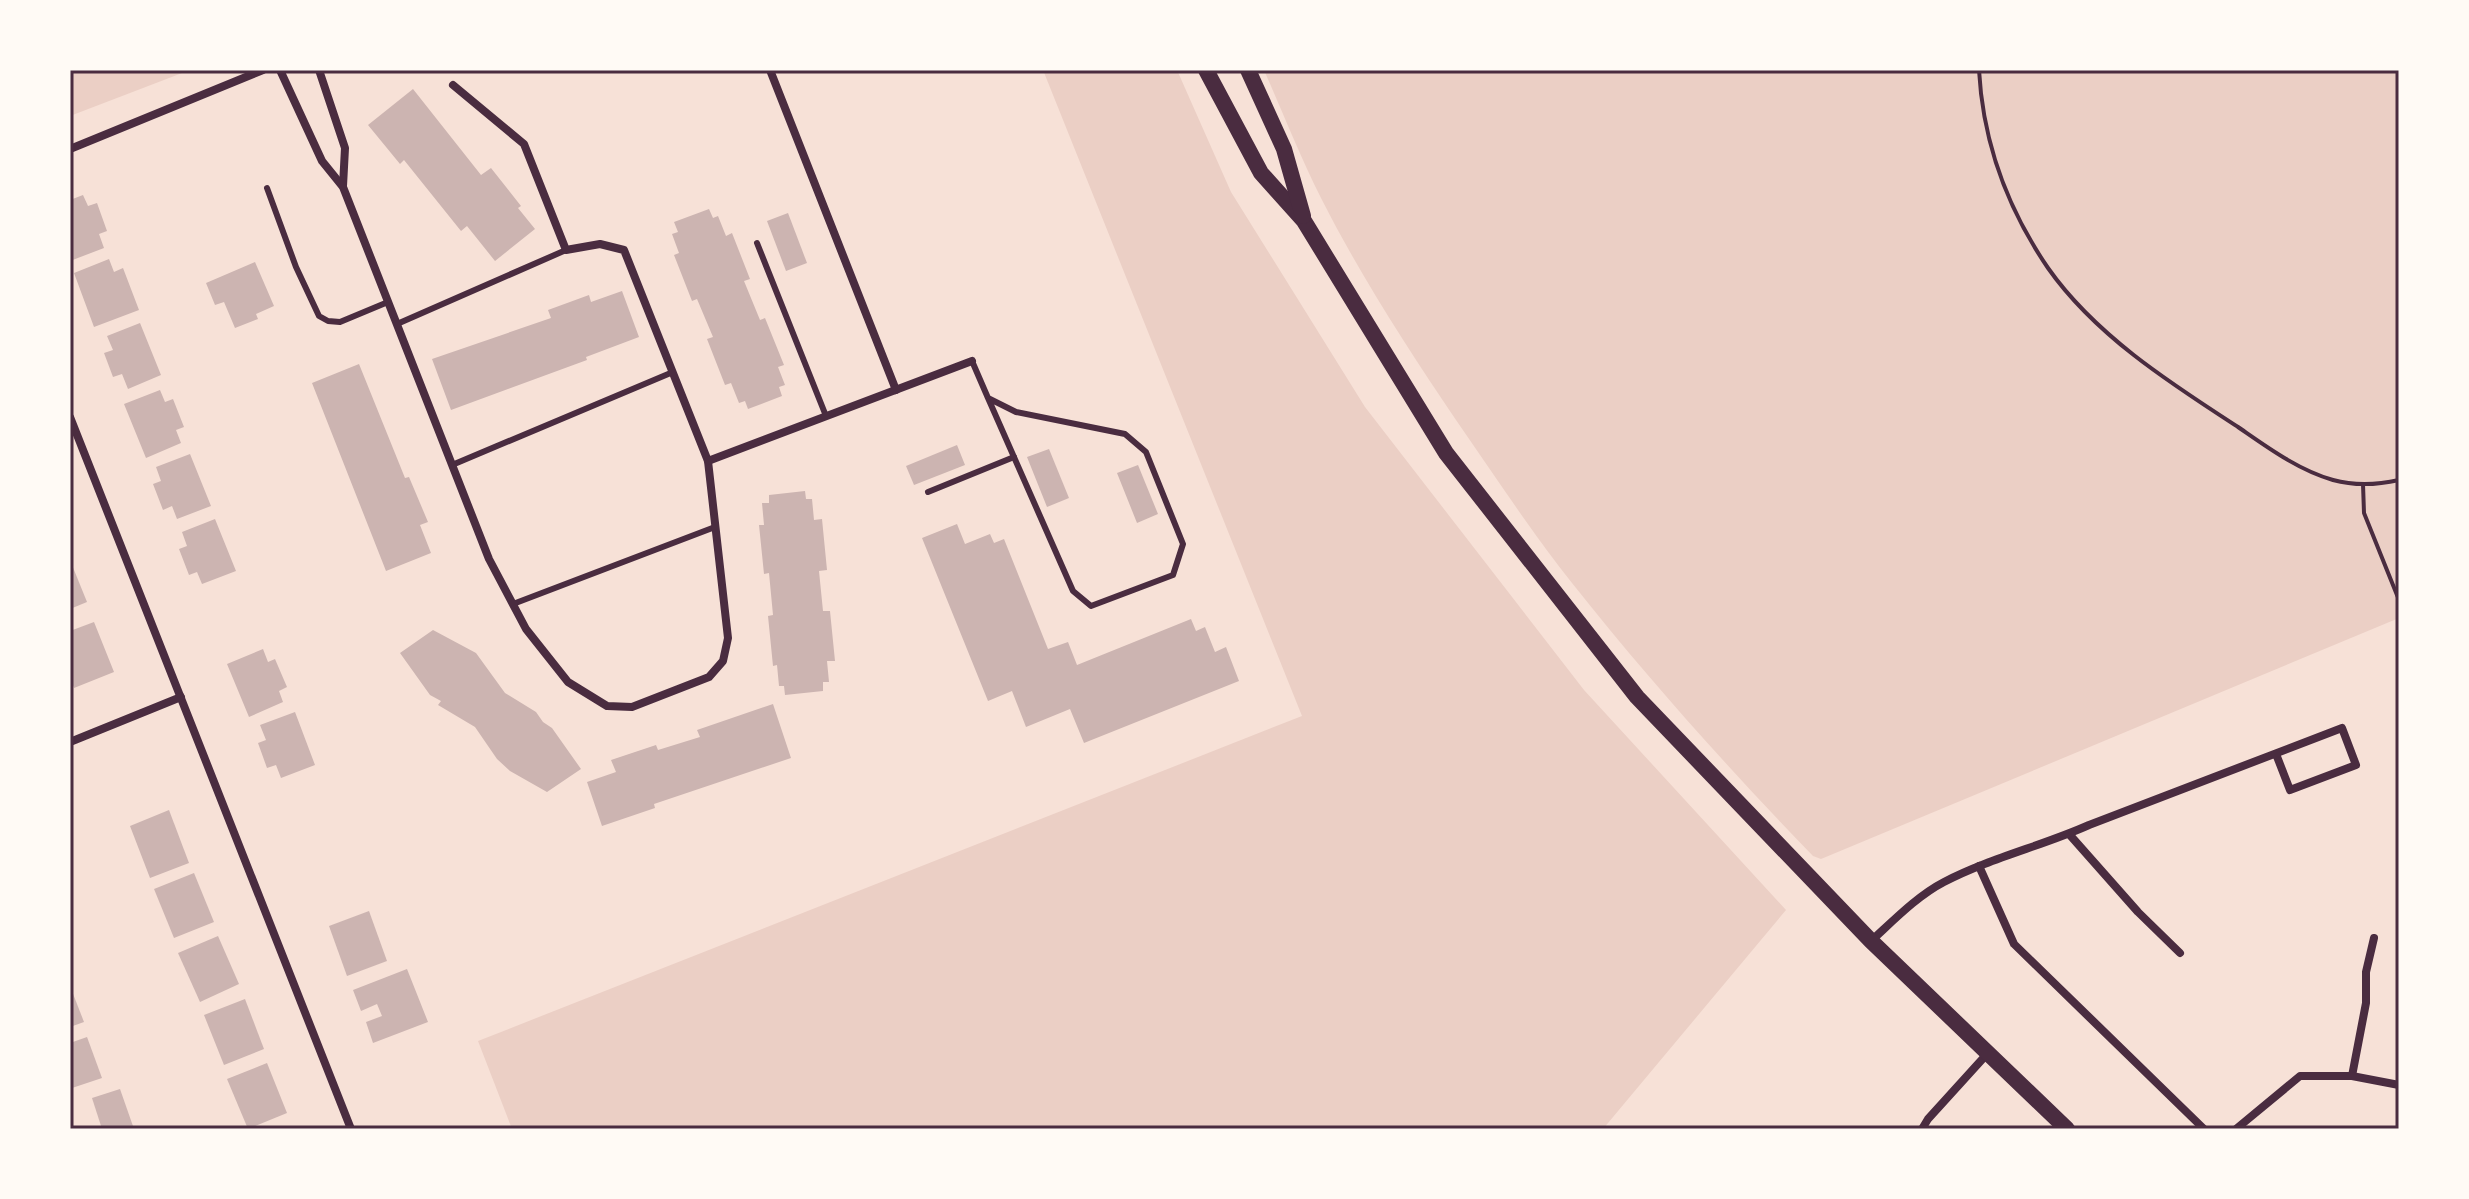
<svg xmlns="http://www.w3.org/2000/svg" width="2469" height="1199" viewBox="0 0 2469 1199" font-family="Cabin,sans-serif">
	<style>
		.green { fill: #ebcfc5 }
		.building { fill: #ccb4b1 }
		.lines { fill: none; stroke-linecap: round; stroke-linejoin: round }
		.path { stroke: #4a2c40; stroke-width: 4 }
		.service { stroke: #4a2c40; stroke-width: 6 }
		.minor { stroke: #4a2c40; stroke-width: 8 }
		.secondary { stroke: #4a2c40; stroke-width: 16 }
		.neatline { fill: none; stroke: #4a2c40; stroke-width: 3 }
	</style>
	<rect width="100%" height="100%" fill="#f7e1d7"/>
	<g class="green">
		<polygon points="70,70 190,70 70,116"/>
		<polygon points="1043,70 1177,70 1231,192 1365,407 1584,690 1786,910 1603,1129 512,1129 478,1041 1302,716"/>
		<path d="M1264,70H2399V618L1821,859L1813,856C1729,769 1648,679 1572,583C1531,531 1494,475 1456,420C1408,349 1360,275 1321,198C1300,156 1283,113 1264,70Z"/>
	</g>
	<g class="building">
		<polygon points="413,89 481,175 491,168 521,206 518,208 535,229 495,261 467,226 461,231 404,160 400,164 368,125"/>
		<polygon points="83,195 88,206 97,203 107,231 99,234 104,248 70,261 70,200"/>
		<polygon points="709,209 713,218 718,216 726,236 732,233 750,279 744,281 760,320 765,318 784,365 778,367 785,385 779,387 782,396 748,409 745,401 739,403 731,383 725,385 707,339 713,337 697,299 692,301 674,255 679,253 672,234 678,232 674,222"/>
		<polygon points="788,213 807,263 786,271 767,221"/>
		<polygon points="109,259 114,272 123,268 139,310 94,327 74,273"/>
		<polygon points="255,262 274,306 256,314 258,319 235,328 224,302 215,305 206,283"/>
		<polygon points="622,291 639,337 586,357 587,360 451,410 432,359 551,318 548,310 589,295 591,302"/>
		<polygon points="140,323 161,375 128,389 122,374 113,377 104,353 113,350 107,336"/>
		<polygon points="359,364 405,478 409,477 428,522 420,525 431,553 386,571 312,383"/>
		<polygon points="160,390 165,402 173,399 184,427 176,430 181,443 146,458 124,404"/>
		<polygon points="957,445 965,465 914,485 906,466"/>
		<polygon points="1049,449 1069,498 1047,507 1027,457"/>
		<polygon points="190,454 211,506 177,519 172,506 163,510 153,484 161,481 156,467"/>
		<polygon points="1138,465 1158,514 1137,523 1117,473"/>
		<polygon points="805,491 806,499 812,499 814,520 822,519 827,570 819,571 823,611 830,611 835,661 827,661 829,682 823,682 823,691 785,695 784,686 779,686 777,665 773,666 768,616 773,615 769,573 764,574 759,525 764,525 762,503 769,503 769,495"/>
		<polygon points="215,519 236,571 202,584 197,572 189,575 179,549 187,546 182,532"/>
		<polygon points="957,524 965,544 990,534 994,543 1004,539 1048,649 1068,642 1077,665 1191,619 1196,631 1205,627 1215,652 1226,647 1239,681 1084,743 1070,709 1026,727 1012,691 988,701 922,538"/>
		<polygon points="70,560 87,602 70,609"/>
		<polygon points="94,622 114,672 74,688 70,677 70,631"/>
		<polygon points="433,630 476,653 505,693 536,712 543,722 552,728 581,769 547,792 510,771 497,759 475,727 438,705 441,701 430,695 400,653"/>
		<polygon points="263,649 268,662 275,659 287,687 279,691 283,702 249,717 227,664"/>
		<polygon points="773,704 791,758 654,804 655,808 602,826 587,782 616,772 611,760 656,745 658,750 700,737 697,730"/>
		<polygon points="295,712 315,765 281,778 276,765 267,768 258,743 266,740 260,725"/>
		<polygon points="169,810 189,863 150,878 130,826"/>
		<polygon points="194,873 214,922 174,938 154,889"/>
		<polygon points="369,911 387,961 347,976 329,926"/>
		<polygon points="218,936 239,984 200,1002 178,953"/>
		<polygon points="407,969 428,1022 373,1043 366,1022 382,1016 377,1004 361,1011 353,990"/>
		<polygon points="70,986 84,1022 70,1027"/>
		<polygon points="245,999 264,1049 224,1065 204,1015"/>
		<polygon points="87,1037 102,1078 72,1088 70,1043"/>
		<polygon points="267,1063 287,1113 248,1129 227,1079"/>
		<polygon points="120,1089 134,1129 102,1129 92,1098"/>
	</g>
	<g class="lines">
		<g class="path">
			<path d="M1979,70C1983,143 2007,208 2048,268C2095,335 2170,383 2238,427C2267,447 2298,470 2333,480C2355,486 2377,485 2399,480"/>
			<polyline points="2363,484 2364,513 2399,600"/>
		</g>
		<g class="service">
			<polyline points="267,188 296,267 319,316 328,321 340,322 388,302"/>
			<polyline points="757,243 826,416"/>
			<polyline points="397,324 566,250"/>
			<polyline points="972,361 988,398 1016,412 1125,434 1146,452 1183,544 1173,575 1091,606 1073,591 988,398"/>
			<polyline points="452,465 673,372"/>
			<polyline points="928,492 1014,457"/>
			<polyline points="513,604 715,527"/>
		</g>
		<g class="minor">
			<polyline points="280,70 322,161 343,187 489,559 526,629 568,682 607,706 632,707 709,677 723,661 728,638 708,461 624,250 600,244 566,250 524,144 453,85"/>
			<polyline points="319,70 345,148 343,186"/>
			<polyline points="770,70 896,390"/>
			<polyline points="70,149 263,70"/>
			<polyline points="70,417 351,1129"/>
			<polyline points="708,461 972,361"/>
			<polyline points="70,742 181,697"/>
			<polyline points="2069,834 2138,912 2180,953"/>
			<polyline points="1979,866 2014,944 2204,1129"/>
			<path d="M1871,941C1893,921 1917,896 1944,882C1990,858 2042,846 2089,825L2342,728L2356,765L2290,790L2276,754"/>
			<polyline points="2352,1076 2366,1003 2366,972 2374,938"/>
			<polyline points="1922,1129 1928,1119 1987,1054"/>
			<polyline points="2236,1129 2300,1076 2352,1076 2399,1085"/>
		</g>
		<g class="secondary">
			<polyline points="1206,70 1261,173 1304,221 1446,453 1637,697 1871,941 2067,1129"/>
			<polyline points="1248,70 1284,149 1303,216"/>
		</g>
	</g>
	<rect width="2469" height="1199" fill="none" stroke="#fffaf5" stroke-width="144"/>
	<rect x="72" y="72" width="2325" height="1055" class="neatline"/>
</svg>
